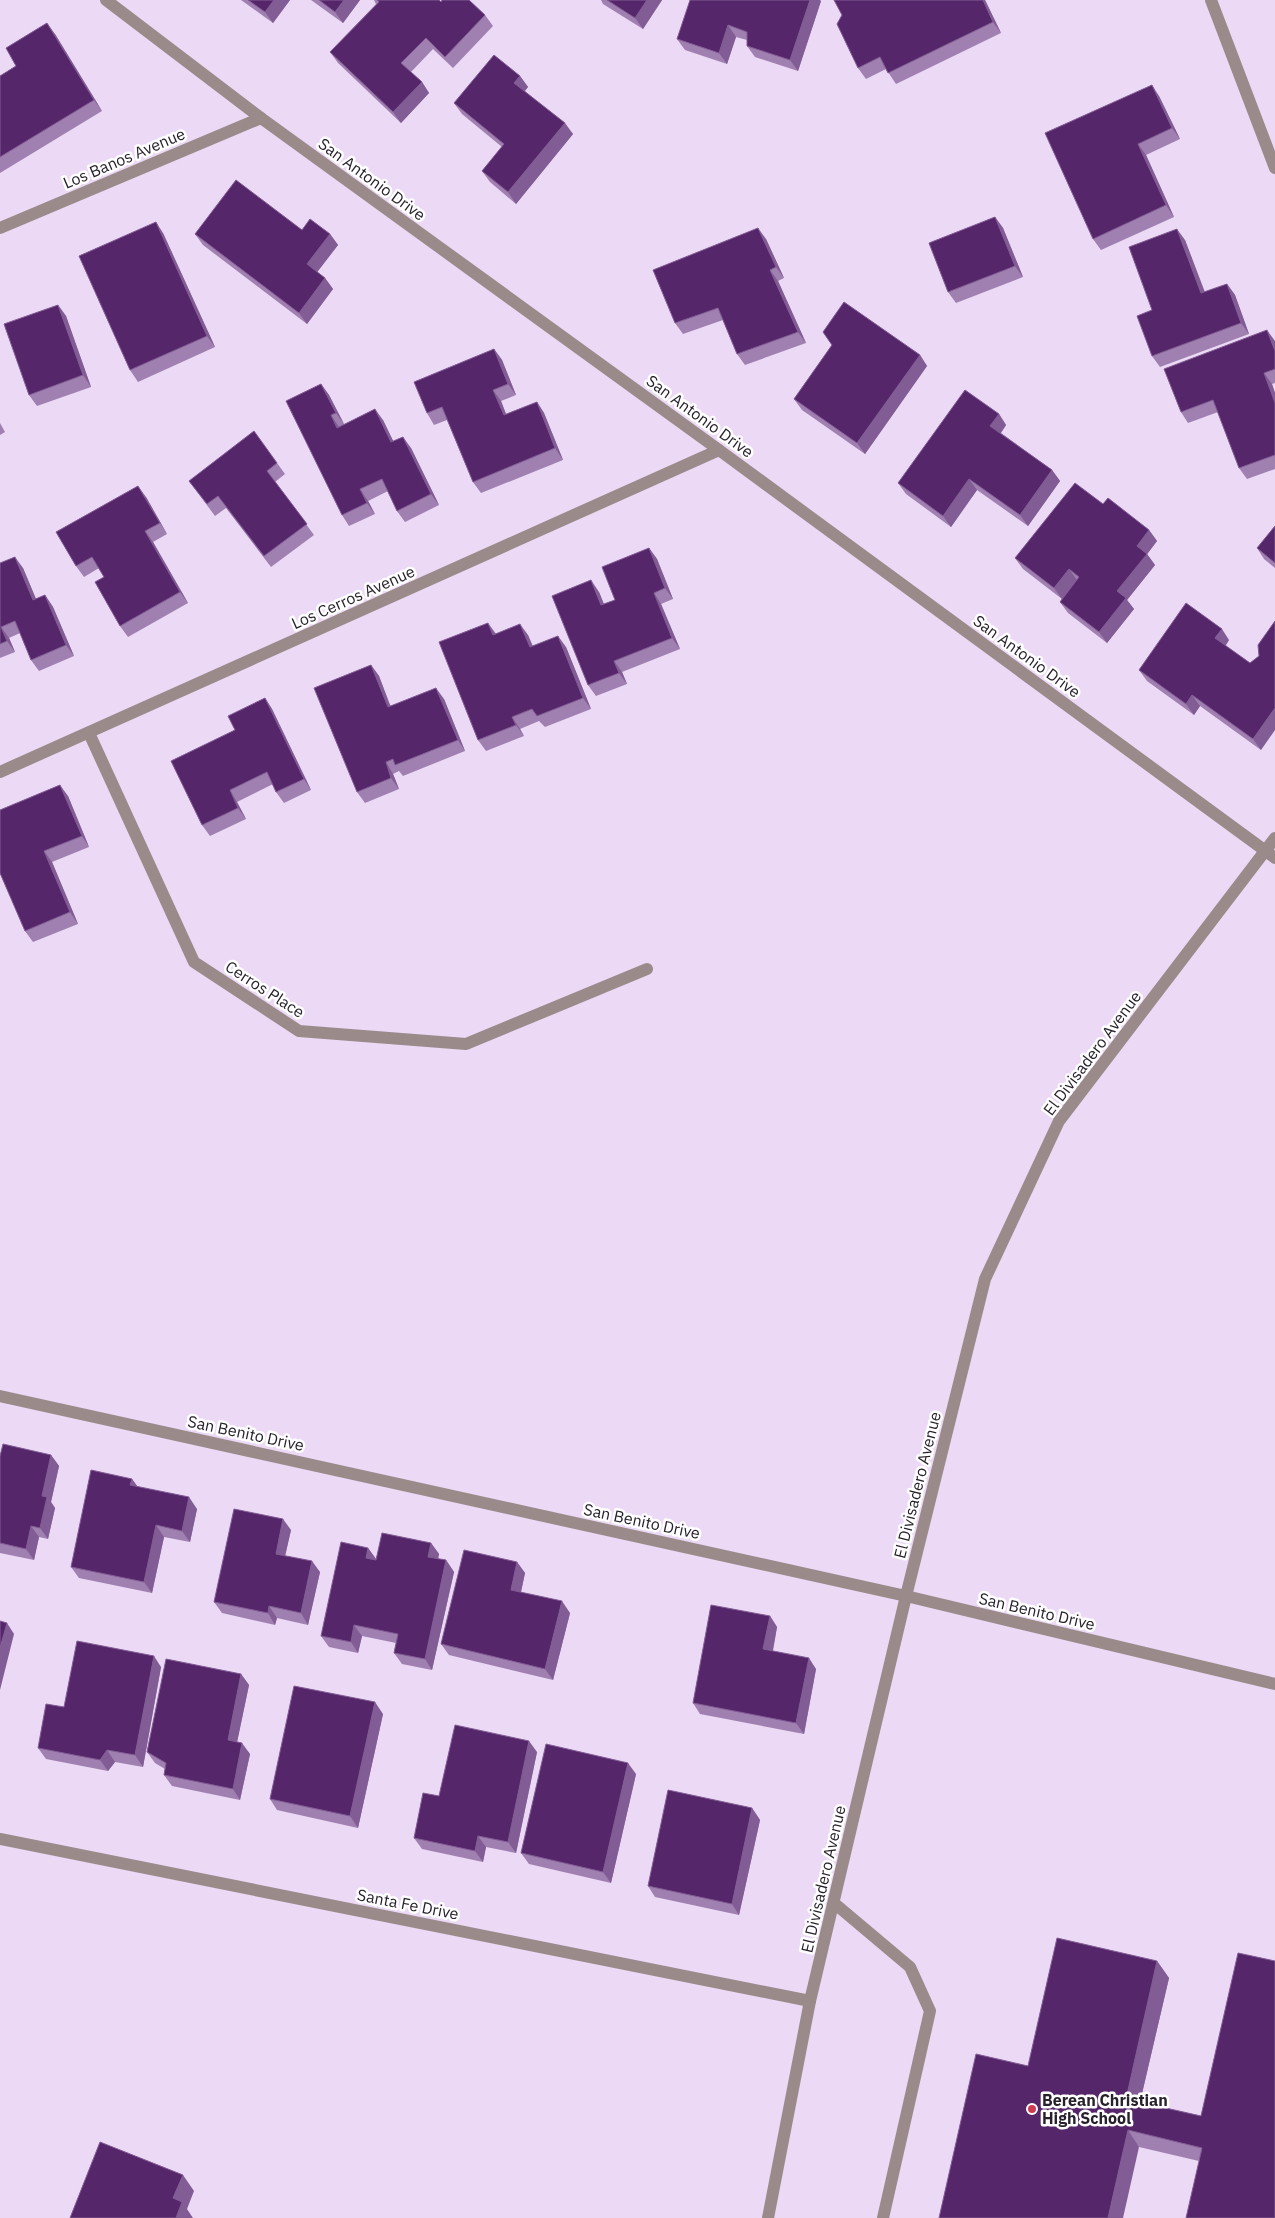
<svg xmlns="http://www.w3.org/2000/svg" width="1275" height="2218" viewBox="0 0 1275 2218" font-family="'IBM Plex Sans',sans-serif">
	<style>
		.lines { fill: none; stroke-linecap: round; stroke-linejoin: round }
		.minor { stroke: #9a8a8a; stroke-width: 12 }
		.wall { fill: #a080b0 }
		.shaded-wall { fill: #825c94 }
		.building { fill: #55276a; stroke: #825c94 }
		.poi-dot { fill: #cb3b53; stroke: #fff; stroke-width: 2 }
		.labels { text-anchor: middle; stroke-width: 5; stroke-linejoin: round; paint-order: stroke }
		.street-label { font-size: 16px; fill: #27212b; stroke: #fff }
		.poi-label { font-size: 16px; font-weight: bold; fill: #27212b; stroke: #fff; text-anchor: start }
	</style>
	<rect width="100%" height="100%" fill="#ebd9f5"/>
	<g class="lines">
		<g class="minor">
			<polyline points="106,0 261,118 719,450 1275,858"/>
			<polyline points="1211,0 1275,168"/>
			<polyline points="0,228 261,118"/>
			<polyline points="89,733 194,962 299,1031 466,1044 647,969"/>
			<polyline points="0,772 719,450"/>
			<polyline points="0,1396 906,1596 1275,1684"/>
			<polyline points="0,1839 810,2001"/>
			<polyline points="834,1903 910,1967 930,2011 883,2218"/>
			<polyline points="768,2218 810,2001 906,1596 985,1279 1059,1121 1275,838"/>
		</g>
	</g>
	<g class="wall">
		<polygon points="241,0 290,0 273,23"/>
		<polygon points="311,0 360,0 343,23"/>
		<polygon points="374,0 439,0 441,2 485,15 493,26 453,68 433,49 411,72 422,82 429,93 401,123 338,63 330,52 376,4"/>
		<polygon points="601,0 662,0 643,29 603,4"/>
		<polygon points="985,0 1001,33 896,84 886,69 866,79 858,68"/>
		<polygon points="821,1 798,71 755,57 747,46 747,40 736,37 727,64 685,50 677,39"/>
		<polygon points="55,34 102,111 0,173 0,76 16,66"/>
		<polygon points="520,76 528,87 525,91 573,134 516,204 490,182 482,171 502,147 462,114 454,103"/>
		<polygon points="1159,96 1180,139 1146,155 1174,217 1101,250 1093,239"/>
		<polygon points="995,217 1003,228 1023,277 956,303 948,292"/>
		<polygon points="302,230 330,234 338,245 317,272 325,278 333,289 307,324 203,245 195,234"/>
		<polygon points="163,233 215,347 138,382 130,370"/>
		<polygon points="766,239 784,278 778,281 806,343 745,365 737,354 723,320 683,334 675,323"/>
		<polygon points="1185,240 1205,292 1227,284 1235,295 1249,334 1160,367 1152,356 1152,310"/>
		<polygon points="58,305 66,316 91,387 37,406 29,395"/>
		<polygon points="823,332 920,355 927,366 865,454 802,410 794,399 832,345"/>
		<polygon points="1275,341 1275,383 1272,384 1275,393 1275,469 1247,479 1239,468 1218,412 1188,423 1181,412"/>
		<polygon points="494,349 502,360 516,395 501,401 506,414 537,402 544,413 563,460 481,493 473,482 447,420 434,425 427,413"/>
		<polygon points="321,384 329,395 344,424 383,420 393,441 411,448 439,505 405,522 397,511 388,491 368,501 375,514 349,526 342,515"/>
		<polygon points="999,414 1006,425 1001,433 1052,470 1060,481 1028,526 977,490 951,527 906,494 898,483"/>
		<polygon points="0,423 5,432 0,435"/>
		<polygon points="277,463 285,474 275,482 314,535 271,567 226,508 215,516 189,481"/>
		<polygon points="146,497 167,534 153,542 188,603 128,637 120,626 104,577 99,568 84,577 76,566"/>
		<polygon points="1103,504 1149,530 1157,541 1147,554 1155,565 1127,600 1134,609 1107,643 1068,613 1060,602 1062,599 1023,569 1015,558"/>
		<polygon points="1275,526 1275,568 1264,559 1257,548"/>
		<polygon points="649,548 657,559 673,599 661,604 680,649 622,672 627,684 596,696 588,685 599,592 604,604 615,600"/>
		<polygon points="0,563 23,568 36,599 45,595 53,607 74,656 39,671 31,660 20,633 9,638 15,652 0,658"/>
		<polygon points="496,634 528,635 532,646 566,647 591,709 545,727 539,721 520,729 524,736 486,751 478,740"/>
		<polygon points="1229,640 1225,646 1250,663 1259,656 1261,750 1200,706 1194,715 1147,681 1139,670"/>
		<polygon points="371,665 379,676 390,706 444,699 465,751 403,776 399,771 393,774 399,789 365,803 357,792"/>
		<polygon points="265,698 272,709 311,790 284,803 276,792 273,784 237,802 246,819 210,836 202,825 235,730"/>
		<polygon points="68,796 89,847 52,862 78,924 33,942 25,931 0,873"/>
		<polygon points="51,1455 59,1466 51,1502 55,1508 48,1539 39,1537 34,1560 0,1553 0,1456"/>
		<polygon points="132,1479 137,1486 197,1509 190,1542 164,1537 152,1593 79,1578 71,1567"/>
		<polygon points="291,1530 285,1556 320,1572 308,1625 277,1618 275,1625 222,1613 214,1602"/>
		<polygon points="431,1543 439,1554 438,1559 446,1560 454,1572 432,1670 402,1664 394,1653 396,1643 362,1636 358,1653 329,1647 321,1636 368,1548 376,1559"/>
		<polygon points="517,1562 525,1573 521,1592 570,1613 553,1680 449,1655 441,1644"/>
		<polygon points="770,1616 777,1627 773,1651 816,1669 804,1734 700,1714 693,1703"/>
		<polygon points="161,1667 143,1767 115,1762 108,1771 46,1759 38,1748 64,1707"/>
		<polygon points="241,1674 249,1685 237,1742 250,1754 240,1800 172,1786 164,1775 165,1769 155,1763 147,1752"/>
		<polygon points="383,1714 358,1828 277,1810 270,1799"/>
		<polygon points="537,1752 516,1853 486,1847 483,1862 422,1849 414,1838 439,1796"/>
		<polygon points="636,1774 611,1883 529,1864 521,1853"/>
		<polygon points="752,1808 760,1820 739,1915 655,1897 648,1886"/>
		<polygon points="1157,1961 1169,1978 1140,2102 1201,2116 1275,1961 1199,2161 1139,2147 1028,2066"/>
	</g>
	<g class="shaded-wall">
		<polygon points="274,0 290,0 273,23 265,12"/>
		<polygon points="344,0 360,0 343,23 335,12"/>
		<polygon points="647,0 662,0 643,29 635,18"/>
		<polygon points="810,0 820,0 821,1 798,71 790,60"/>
		<polygon points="983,0 985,0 1001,33 993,22"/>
		<polygon points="47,23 55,34 102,111 94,100"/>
		<polygon points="728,25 736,37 727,64 719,53"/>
		<polygon points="520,76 528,87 522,94 514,83"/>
		<polygon points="422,82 429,93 401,123 393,112"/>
		<polygon points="1152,85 1159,96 1180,139 1172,128"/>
		<polygon points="565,123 573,134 516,204 508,192"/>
		<polygon points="1138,144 1146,155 1174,217 1166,205"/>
		<polygon points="995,217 1003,228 1023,277 1015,266"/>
		<polygon points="156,222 163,233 215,347 207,336"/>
		<polygon points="758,228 766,239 784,278 776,267"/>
		<polygon points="1177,229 1185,240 1209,304 1201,293"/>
		<polygon points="330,234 338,245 315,275 307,264"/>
		<polygon points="770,270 778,281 806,343 798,332"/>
		<polygon points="325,278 333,289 307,324 299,313"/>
		<polygon points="1227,284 1235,295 1249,334 1241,323"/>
		<polygon points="58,305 66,316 91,387 83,375"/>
		<polygon points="1267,330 1275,341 1275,351"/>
		<polygon points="494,349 502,360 516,395 508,384"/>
		<polygon points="920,355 927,366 865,454 857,443"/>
		<polygon points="1264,373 1272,384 1275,393 1275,403"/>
		<polygon points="321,384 329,395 344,424 336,413"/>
		<polygon points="493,390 501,401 511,427 504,415"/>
		<polygon points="537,402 544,413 563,460 555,448"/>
		<polygon points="375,409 383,420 399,453 391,442"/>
		<polygon points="999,414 1006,425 998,437 990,426"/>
		<polygon points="331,415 339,427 337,428"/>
		<polygon points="403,437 411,448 439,505 431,494"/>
		<polygon points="1052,470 1060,481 1028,526 1020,515"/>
		<polygon points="969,479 977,490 951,527 943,516"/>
		<polygon points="138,486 146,497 167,534 160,523"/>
		<polygon points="360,489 368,501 375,514 367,503"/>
		<polygon points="1149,530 1157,541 1145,557 1137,546"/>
		<polygon points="145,531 153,542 188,603 180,592"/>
		<polygon points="649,548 657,559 673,599 665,588"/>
		<polygon points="1147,554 1155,565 1127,600 1134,609 1107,643 1099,632 1117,591"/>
		<polygon points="15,557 23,568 41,611 33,600"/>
		<polygon points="1069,569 1077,580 1062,599 1054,588"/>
		<polygon points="591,580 599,592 609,617 601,605"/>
		<polygon points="654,593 661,604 680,649 672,638"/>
		<polygon points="45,595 53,607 74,656 66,645"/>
		<polygon points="488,623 496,634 493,635"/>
		<polygon points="520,624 528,635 538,658 530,647"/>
		<polygon points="1,627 9,638 15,652 7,641"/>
		<polygon points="1222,629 1229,640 1223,650 1215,638"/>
		<polygon points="558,636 566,647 591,709 583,698"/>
		<polygon points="614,661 622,672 627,684 619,673"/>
		<polygon points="371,665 379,676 395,718 388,707"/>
		<polygon points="436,688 444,699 465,751 458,740"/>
		<polygon points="1192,695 1200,706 1194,715 1186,704"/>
		<polygon points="265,698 272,709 311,790 304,779"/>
		<polygon points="1275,708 1275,730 1261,750 1253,739"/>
		<polygon points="512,717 520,729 524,736 516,725"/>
		<polygon points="386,762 393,774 399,789 391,778"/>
		<polygon points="60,785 68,796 89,847 82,836"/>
		<polygon points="230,790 237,802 246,819 238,808"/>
		<polygon points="44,851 52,862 78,924 70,912"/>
		<polygon points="51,1455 59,1466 51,1502 55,1508 48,1539 40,1528 42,1496"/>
		<polygon points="132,1479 140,1490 130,1485"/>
		<polygon points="189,1497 197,1509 190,1542 182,1531"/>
		<polygon points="283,1519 291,1530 283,1565 276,1554"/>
		<polygon points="156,1525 164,1537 152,1593 144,1582"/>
		<polygon points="31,1526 39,1537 34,1560 26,1549"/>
		<polygon points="431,1543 439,1554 436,1568 428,1557"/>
		<polygon points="368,1548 376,1559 374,1569 366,1558"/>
		<polygon points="446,1560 454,1572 432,1670 425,1659"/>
		<polygon points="312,1561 320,1572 308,1625 301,1613"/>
		<polygon points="517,1562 525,1573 519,1601 511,1590"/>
		<polygon points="562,1601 570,1613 553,1680 545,1669"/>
		<polygon points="269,1606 277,1618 275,1625 268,1613"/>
		<polygon points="770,1616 777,1627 771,1660 763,1649"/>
		<polygon points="7,1623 14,1634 0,1690 0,1648"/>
		<polygon points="354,1625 362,1636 358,1653 351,1642"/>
		<polygon points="154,1656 161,1667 143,1767 135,1755"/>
		<polygon points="809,1658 816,1669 804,1734 796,1723"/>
		<polygon points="241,1674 249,1685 235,1752 228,1740"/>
		<polygon points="375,1702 383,1714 358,1828 350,1816"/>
		<polygon points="529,1741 537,1752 516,1853 508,1842"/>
		<polygon points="242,1743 250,1754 240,1800 233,1789"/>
		<polygon points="107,1750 115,1762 108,1771 100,1760"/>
		<polygon points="628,1763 636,1774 611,1883 603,1872"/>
		<polygon points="752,1808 760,1820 739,1915 732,1904"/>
		<polygon points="478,1836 486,1847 483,1862 475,1851"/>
		<polygon points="1157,1961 1169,1978 1137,2115 1126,2099"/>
		<polygon points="1128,2130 1139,2147 1123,2218 1108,2218"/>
		<polygon points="183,2175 194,2191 187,2209 193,2218 176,2218 173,2198"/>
	</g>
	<g class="building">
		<polygon points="248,0 274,0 265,12"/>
		<polygon points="319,0 344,0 335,12"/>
		<polygon points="377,0 439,0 441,2 442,0 469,0 485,15 445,57 426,38 401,63 422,82 393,112 330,52 379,2"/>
		<polygon points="607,0 647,0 635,18"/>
		<polygon points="690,0 810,0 790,60 747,46 747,32 728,25 719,53 677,39"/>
		<polygon points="834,0 983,0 993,22 888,73 880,57 858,68 837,24 842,15"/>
		<polygon points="47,23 94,100 0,157 0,76 16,66 6,48"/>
		<polygon points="494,55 520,76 514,83 565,123 508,192 482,171 504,144 454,103"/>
		<polygon points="1152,85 1172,128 1138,144 1166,205 1093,239 1045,133"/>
		<polygon points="236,180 302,230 310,219 330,234 307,264 325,278 299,313 195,234"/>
		<polygon points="995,217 1015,266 948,292 929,243"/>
		<polygon points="156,222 207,336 130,370 79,256"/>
		<polygon points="758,228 776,267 770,270 798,332 737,354 718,308 675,323 653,270"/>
		<polygon points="1177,229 1201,293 1227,284 1241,323 1152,356 1137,316 1152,310 1129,247"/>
		<polygon points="844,302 920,355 857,443 794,399 832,345 823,332"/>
		<polygon points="58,305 83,375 29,395 4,324"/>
		<polygon points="1267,330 1275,351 1275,369 1264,373 1275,403 1275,455 1239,468 1213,400 1181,412 1164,369"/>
		<polygon points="494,349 508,384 493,390 504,415 537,402 555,448 473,482 442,407 427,413 414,382"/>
		<polygon points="321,384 336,413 331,415 337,428 375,409 391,442 403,437 431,494 397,511 382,479 360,489 367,503 342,515 286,401"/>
		<polygon points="965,390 999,414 990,426 1052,470 1020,515 969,479 943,516 898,483"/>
		<polygon points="254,431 277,463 267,471 307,524 264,556 218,496 207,504 189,481"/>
		<polygon points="1075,483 1103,504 1108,498 1149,530 1137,546 1147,554 1117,591 1126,598 1099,632 1060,602 1079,577 1069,569 1054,588 1015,558"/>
		<polygon points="138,486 160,523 145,531 180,592 120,626 95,582 104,577 92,557 76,566 56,532"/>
		<polygon points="1275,526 1275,563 1257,548"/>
		<polygon points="649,548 665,588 654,593 672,638 614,661 619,673 588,685 552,596 591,580 601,605 615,600 602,567"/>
		<polygon points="15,557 33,600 45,595 66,645 31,660 15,621 1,627 7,641 0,644 0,563"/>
		<polygon points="1186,603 1222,629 1215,638 1250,663 1259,656 1258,645 1275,621 1275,708 1253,739 1192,695 1186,704 1139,670"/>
		<polygon points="488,623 493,635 520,624 530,647 558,636 583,698 537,716 532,709 512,717 516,725 478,740 439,642"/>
		<polygon points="371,665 388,707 436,688 458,740 395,765 393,759 386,762 391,778 357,792 314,688"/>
		<polygon points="265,698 304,779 276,792 267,772 230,790 238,808 202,825 171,761 235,730 228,716"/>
		<polygon points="60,785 82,836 44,851 70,912 25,931 0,873 0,810"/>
		<polygon points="3,1444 51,1455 42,1496 47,1497 40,1528 31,1526 26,1549 0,1543 0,1456"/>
		<polygon points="91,1470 132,1479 130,1485 189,1497 182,1531 156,1525 144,1582 71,1567"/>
		<polygon points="234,1509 283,1519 276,1554 312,1561 301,1613 269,1606 268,1613 214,1602"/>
		<polygon points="382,1533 431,1543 428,1557 446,1560 425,1659 394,1653 398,1634 354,1625 351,1642 321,1636 341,1542 368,1548 366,1558 376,1560"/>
		<polygon points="464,1550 517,1562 511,1590 562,1601 545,1669 441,1644"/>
		<polygon points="711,1605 770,1616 763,1649 809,1658 796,1723 693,1703"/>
		<polygon points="0,1621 7,1623 0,1648"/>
		<polygon points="77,1641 154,1656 135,1755 107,1750 100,1760 38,1748 46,1704 64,1707"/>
		<polygon points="166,1659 241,1674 228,1740 242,1743 233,1789 164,1775 166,1763 147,1752"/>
		<polygon points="294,1686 375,1702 350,1816 270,1799"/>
		<polygon points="455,1725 529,1741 508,1842 478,1836 475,1851 414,1838 423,1793 439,1796"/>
		<polygon points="546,1744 628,1763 603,1872 521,1853"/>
		<polygon points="668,1790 752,1808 732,1904 648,1886"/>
		<polygon points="1057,1938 1157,1961 1126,2099 1201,2116 1238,1953 1275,1961 1275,2218 1186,2218 1202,2148 1128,2130 1108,2218 939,2218 976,2054 1028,2066"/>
		<polygon points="100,2142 183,2175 173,2198 182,2202 176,2218 70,2218"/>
	</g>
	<circle class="poi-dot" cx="1032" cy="2109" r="5"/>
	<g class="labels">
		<g class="street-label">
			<text transform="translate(124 158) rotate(-23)" y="6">Los Banos Avenue</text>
			<text transform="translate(372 179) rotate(36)" y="6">San Antonio Drive</text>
			<text transform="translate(700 416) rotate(36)" y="6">San Antonio Drive</text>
			<text transform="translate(353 597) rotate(-24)" y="6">Los Cerros Avenue</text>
			<text transform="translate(1027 656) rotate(36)" y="6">San Antonio Drive</text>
			<text transform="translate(265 989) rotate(33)" y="6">Cerros Place</text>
			<text transform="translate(1092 1053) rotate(-53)" y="6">El Divisadero Avenue</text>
			<text transform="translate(246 1433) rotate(12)" y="6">San Benito Drive</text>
			<text transform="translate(917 1485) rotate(-76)" y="6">El Divisadero Avenue</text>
			<text transform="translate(642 1521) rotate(12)" y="6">San Benito Drive</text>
			<text transform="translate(1037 1611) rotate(13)" y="6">San Benito Drive</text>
			<text transform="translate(823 1879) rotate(-77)" y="6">El Divisadero Avenue</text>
			<text transform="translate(408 1904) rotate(11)" y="6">Santa Fe Drive</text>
		</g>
		<g class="poi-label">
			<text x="1042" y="2106">Berean Christian<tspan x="1042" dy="18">High School</tspan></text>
		</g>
	</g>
</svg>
